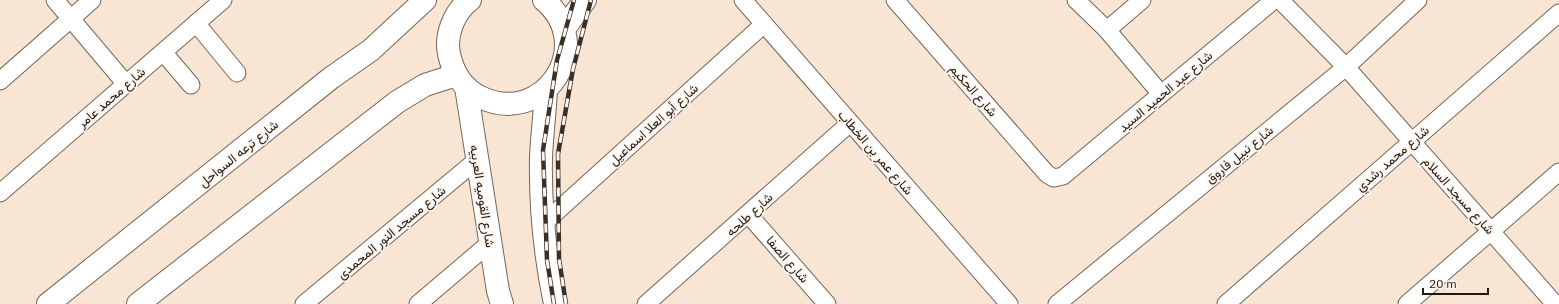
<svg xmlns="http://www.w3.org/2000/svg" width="1559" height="304" viewBox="0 0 1559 304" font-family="'IBM Plex Sans',Vazirmatn,sans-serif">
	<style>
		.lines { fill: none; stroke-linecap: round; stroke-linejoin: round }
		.street-casing { stroke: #756556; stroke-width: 19 }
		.secondary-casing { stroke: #756556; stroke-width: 24 }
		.street { stroke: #fff; stroke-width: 17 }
		.secondary { stroke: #fff; stroke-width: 22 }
		.rail-casing { stroke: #383029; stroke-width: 4.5 }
		.rail { stroke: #fcf4ed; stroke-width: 3; stroke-dasharray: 9; stroke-linecap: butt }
		.labels { text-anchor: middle; stroke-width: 3.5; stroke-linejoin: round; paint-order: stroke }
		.street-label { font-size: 13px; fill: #201913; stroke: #fcf4ed }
	</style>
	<rect width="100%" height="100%" fill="#f8e5d4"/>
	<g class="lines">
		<defs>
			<g id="street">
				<polyline points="55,0 126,84"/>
				<polyline points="743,0 1009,304"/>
				<polyline points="895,0 1047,174 1054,178 1063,176 1274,0"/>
				<polyline points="1076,0 1107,30 1161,94"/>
				<polyline points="1280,0 1346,67 1555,304"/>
				<polyline points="196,23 237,73"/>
				<polyline points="1107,30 1142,0"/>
				<polyline points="163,52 191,85"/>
				<polyline points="0,81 92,0"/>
				<polyline points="0,193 223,0"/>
				<polyline points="748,214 827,304"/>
				<polyline points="543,224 764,24"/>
				<polyline points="304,304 478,159"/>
				<polyline points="418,304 491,242"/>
				<polyline points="646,304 850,123"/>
				<polyline points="1057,304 1346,67 1418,0"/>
				<polyline points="1226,304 1559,13"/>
				<polyline points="1407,304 1559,172"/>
			</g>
			<g id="secondary">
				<path d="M470,0C454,12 445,35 449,54C453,72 463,89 480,97C543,128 598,46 544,0"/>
				<polyline points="564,29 585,0"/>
				<polyline points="466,87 498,291 502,304"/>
				<path d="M546,90C545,112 542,135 541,157C540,206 545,256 555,304"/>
				<polyline points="48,304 331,78 371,50 425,0"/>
				<polyline points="138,304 397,102 425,85 456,75"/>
			</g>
		</defs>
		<use href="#street" class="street-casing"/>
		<use href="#secondary" class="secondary-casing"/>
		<use href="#street" class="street"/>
		<use href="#secondary" class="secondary"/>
		<defs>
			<g id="rail">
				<polyline points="554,304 547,260 543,150 557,60 574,0"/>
				<polyline points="566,304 559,259 558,154 573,69 591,0"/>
			</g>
		</defs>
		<use href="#rail" class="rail-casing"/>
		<use href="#rail" class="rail"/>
	</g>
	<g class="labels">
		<g class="street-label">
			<text transform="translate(974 90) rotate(49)" y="5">شارع الحكيم</text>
			<text transform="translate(1165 91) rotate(-40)" y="5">شارع عبد الحميد السيد</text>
			<text transform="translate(111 97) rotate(-41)" y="5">شارع محمد عامر</text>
			<text transform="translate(653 124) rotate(-42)" y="5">شارع أبو العلا اسماعيل</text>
			<text transform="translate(876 152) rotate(49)" y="5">شارع عمر بن الخطاب</text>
			<text transform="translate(238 153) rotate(-39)" y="5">شارع ترعه السواحل</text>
			<text transform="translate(1239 154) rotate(-39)" y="5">شارع نبيل فاروق</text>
			<text transform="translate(1392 158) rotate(-41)" y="5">شارع محمد رشدي</text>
			<text transform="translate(1459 195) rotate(48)" y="5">شارع مسجد السلام</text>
			<text transform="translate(483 196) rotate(81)" y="5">شارع القوميه العربيه</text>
			<text transform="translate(749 214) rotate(-42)" y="5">شارع طلحه</text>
			<text transform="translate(391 232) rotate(-40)" y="5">شارع مسجد النور المحمدى</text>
			<text transform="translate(788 259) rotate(49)" y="5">شارع الصفا</text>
		</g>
	</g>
	<path d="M1423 288v6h65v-6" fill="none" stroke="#201913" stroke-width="2"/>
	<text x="1429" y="288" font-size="12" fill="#201913" stroke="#fcf4ed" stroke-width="3" paint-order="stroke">20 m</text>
</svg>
